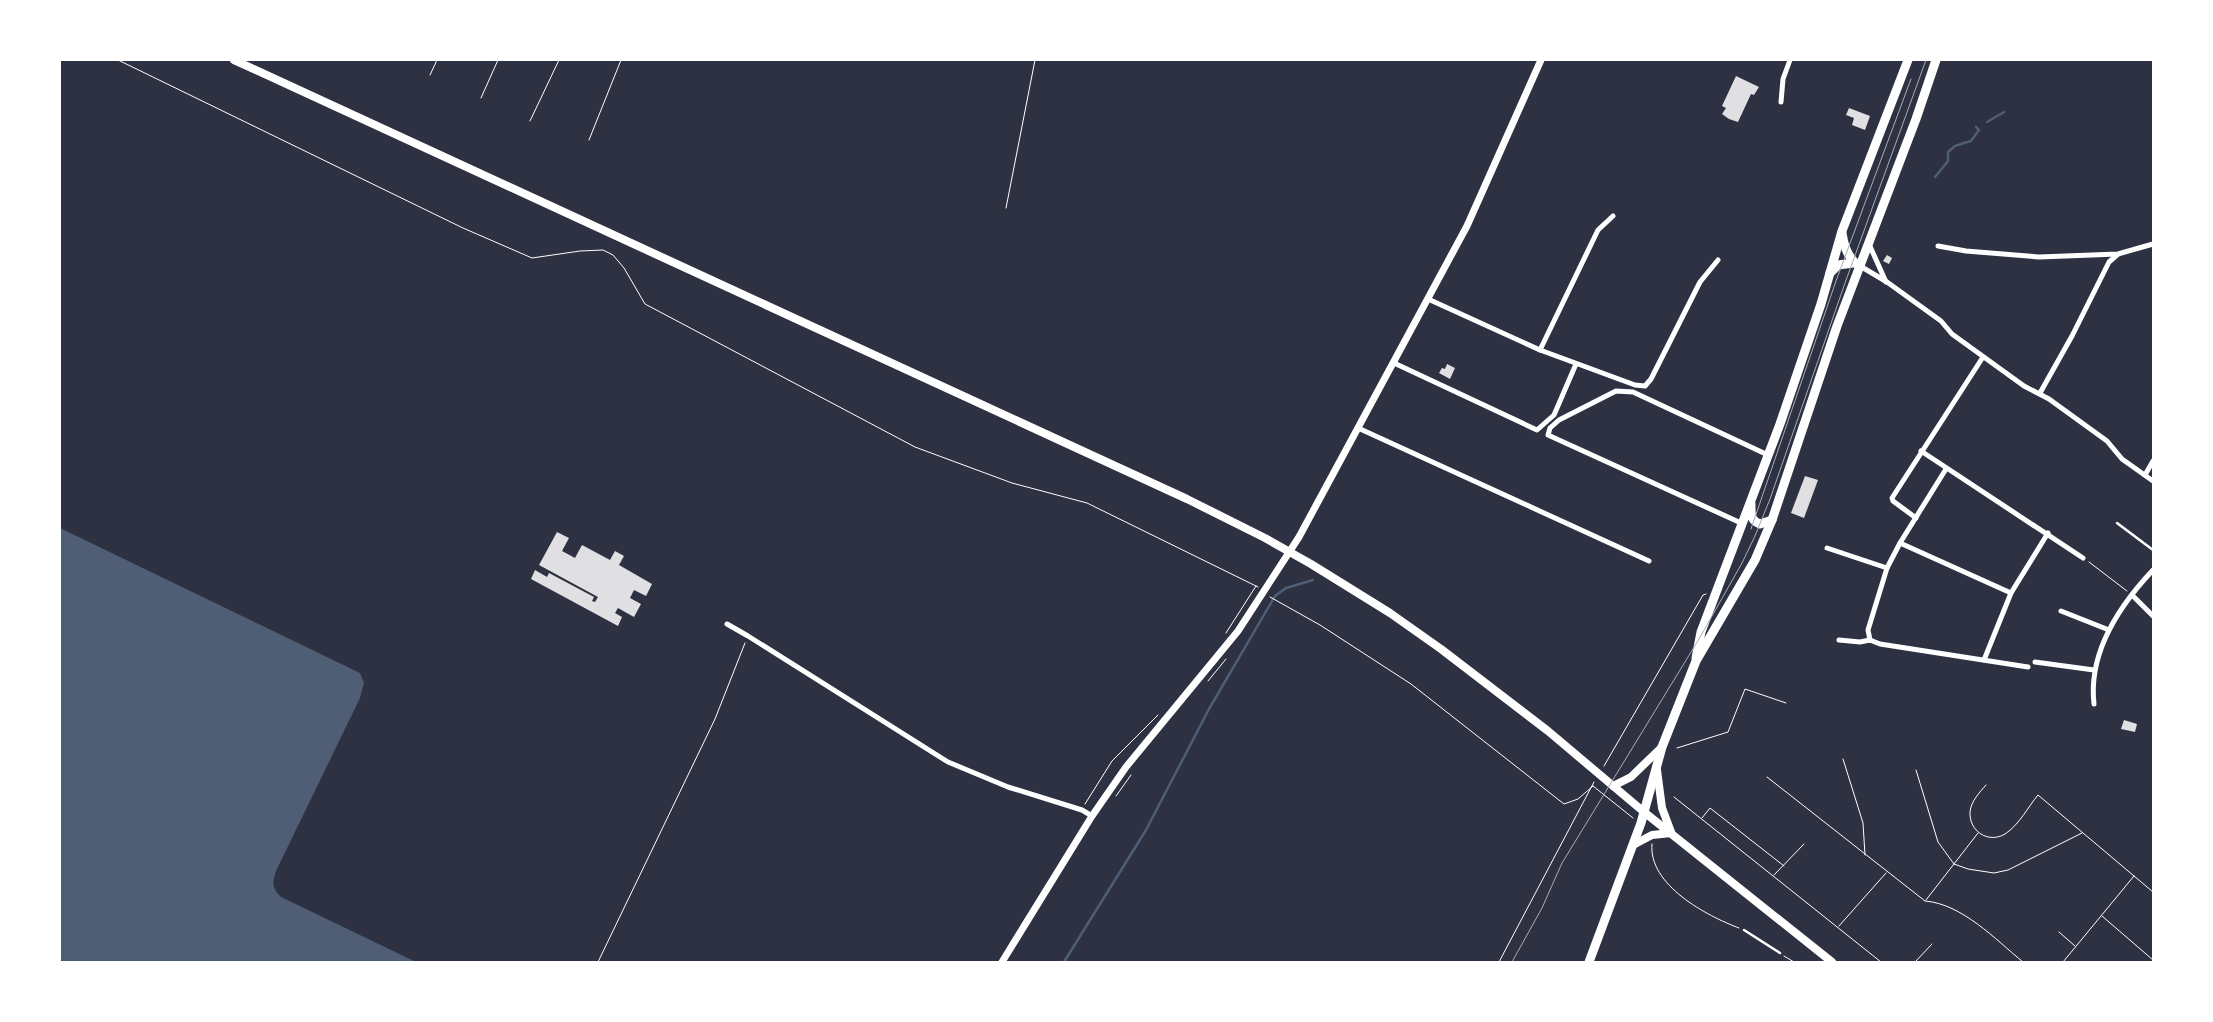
<svg xmlns="http://www.w3.org/2000/svg" width="2213" height="1022" viewBox="0 0 2213 1022" font-family="'Asap Condensed',sans-serif">
	<style>
		.water { fill: #4f5d75 }
		.lines { fill: none; stroke-linecap: round; stroke-linejoin: round }
		.stream { stroke: #4f5d75; stroke-width: 2.5 }
		.building { fill: #e0e0e3 }
		.path { stroke: #fff; stroke-width: 1 }
		.service { stroke: #fff; stroke-width: 2.5 }
		.minor { stroke: #fff; stroke-width: 5 }
		.tertiary { stroke: #fff; stroke-width: 7 }
		.secondary { stroke: #fff; stroke-width: 8 }
		.primary { stroke: #fff; stroke-width: 9 }
		.tram { stroke: #abadb3; stroke-width: 1 }
	</style>
	<rect width="100%" height="100%" fill="#2d3142"/>
	<path class="water" d="M60,528L360,673L364,683L360,698L276,871C272,883 272,888 281,897L416,962H65L60,960Z"/>
	<g class="lines">
		<g class="stream">
			<polyline points="1987,122 2004,112"/>
			<polyline points="1964,143 1971,141 1979,130 1976,127"/>
			<polyline points="1935,177 1948,161 1948,152 1955,146 1964,143"/>
			<polyline points="1064,962 1146,830 1209,709 1275,596 1286,588 1313,580"/>
		</g>
	</g>
	<g class="building">
		<polygon points="1736,76 1759,87 1754,95 1751,94 1738,122 1729,119 1722,114 1726,108 1722,106"/>
		<polygon points="1849,108 1870,116 1865,130 1852,125 1854,118 1846,115"/>
		<polygon points="1887,255 1892,258 1889,264 1883,261"/>
		<polygon points="1447,364 1455,368 1450,379 1439,373 1442,368 1445,369"/>
		<polygon points="1805,476 1818,480 1804,518 1791,513"/>
		<polygon points="557,532 569,538 562,551 575,558 582,545 610,560 615,551 624,556 619,565 652,584 646,596 634,590 630,598 641,604 634,617 618,608 615,613 622,617 618,626 531,579 535,570 547,577 549,573 594,597 592,601 595,602 598,597 539,565"/>
		<polygon points="2124,720 2137,724 2135,732 2121,729"/>
	</g>
	<g class="lines">
		<g class="path">
			<polyline points="118,60 463,228 532,258 580,251 603,250 613,255 624,268 645,304 915,447 1012,483 1087,503 1258,587"/>
			<polyline points="430,75 437,60"/>
			<polyline points="481,98 498,60"/>
			<polyline points="530,121 559,60"/>
			<polyline points="589,140 621,60"/>
			<polyline points="1006,208 1035,60"/>
			<polyline points="2089,562 2127,591"/>
			<polyline points="1270,597 1320,625 1411,684 1564,804 1578,799 1593,786"/>
			<polyline points="1226,633 1256,586"/>
			<polyline points="1208,681 1226,659"/>
			<polyline points="1677,748 1728,732 1745,689 1786,703"/>
			<polyline points="1843,759 1863,823 1865,855"/>
			<polyline points="1604,766 1703,595 1706,594"/>
			<polyline points="1916,770 1938,842 1954,864 1968,869 1994,873 2008,870 2082,833"/>
			<path d="M1767,777L1925,901C1962,904 1995,939 2023,962"/>
			<path d="M1986,785C1980,792 1971,801 1970,812C1969,831 1988,844 2005,834C2019,825 2028,807 2038,795L2153,892"/>
			<polyline points="1593,786 1633,818"/>
			<polyline points="1116,796 1131,775"/>
			<polyline points="1674,797 1881,962"/>
			<polyline points="1085,804 1112,761 1158,715"/>
			<polyline points="1702,818 1710,808 1784,866"/>
			<path d="M1652,844C1648,885 1707,916 1739,928"/>
			<polyline points="1774,875 1804,844"/>
			<polyline points="1926,900 1978,833"/>
			<polyline points="2102,916 2153,960"/>
			<polyline points="1839,926 1886,873"/>
			<polyline points="2059,932 2075,946"/>
			<polyline points="1784,956 1794,962"/>
			<polyline points="598,962 715,719 745,643"/>
			<polyline points="1499,962 1594,782"/>
			<polyline points="1915,962 1932,944"/>
			<polyline points="2063,962 2134,876"/>
		</g>
		<g class="service">
			<polyline points="2117,523 2153,550"/>
			<polyline points="1744,930 1780,953"/>
		</g>
		<g class="minor">
			<polyline points="1781,102 1783,79 1790,60"/>
			<polyline points="1869,244 1886,282"/>
			<polyline points="1938,246 1966,251 2039,257 2118,254 2153,244"/>
			<polyline points="1860,266 1887,282 1941,321 1952,334 2024,386 2049,399 2107,441 2122,459 2153,481"/>
			<polyline points="1428,299 1540,350 1635,385 1645,386 1651,379 1700,282 1718,260"/>
			<polyline points="1540,350 1598,230 1613,216"/>
			<polyline points="1394,363 1537,430 1554,415 1576,364"/>
			<polyline points="2040,393 2072,336 2109,262 2117,255"/>
			<polyline points="1358,428 1649,561"/>
			<polyline points="1921,451 2083,558"/>
			<polyline points="2145,475 2153,461"/>
			<polyline points="1916,518 1893,501 1892,498 1983,357"/>
			<polyline points="1741,523 1548,435 1550,428 1559,420 1616,391 1633,392 1768,455"/>
			<polyline points="1900,543 2011,593"/>
			<polyline points="1827,548 1887,568"/>
			<polyline points="2132,595 2153,616"/>
			<polyline points="2061,611 2109,630"/>
			<polyline points="727,624 748,636 948,762 1008,787 1082,810 1092,816"/>
			<polyline points="1839,640 1860,642 1870,640"/>
			<polyline points="1870,640 1868,630 1887,568 1900,543 1946,469"/>
			<polyline points="1870,640 1880,644 2028,667"/>
			<polyline points="1984,660 2011,593 2048,533"/>
			<polyline points="2035,662 2094,670"/>
			<path d="M2094,704C2088,652 2119,606 2153,570"/>
		</g>
		<polyline class="tertiary" points="1002,962 1092,816 1126,767 1238,631 1299,537 1467,226 1541,60"/>
		<g class="secondary">
			<polyline points="234,60 1187,499 1265,538 1311,564 1390,613 1441,649 1548,731 1644,812 1832,962"/>
			<polyline points="1657,770 1662,808 1671,832"/>
			<polyline points="1613,786 1631,777 1662,747"/>
			<polyline points="1633,845 1652,835 1671,833"/>
		</g>
		<g class="primary">
			<path d="M1842,233C1844,247 1848,260 1860,266"/>
			<polyline points="1830,273 1838,265 1853,263"/>
			<path d="M1751,504C1751,514 1750,520 1760,524L1772,520"/>
			<polyline points="1696,658 1701,632 1780,424 1821,304 1842,231 1908,60"/>
			<polyline points="1589,962 1641,823 1662,747 1696,661 1755,560 1772,520 1837,326 1916,119 1936,60"/>
		</g>
		<g class="tram">
			<polyline points="1751,529 1836,281 1911,79"/>
			<polyline points="1512,962 1542,908 1562,863 1699,639 1742,563 1755,536 1770,499 1845,283 1926,60"/>
		</g>
	</g>
	<rect width="2213" height="1022" fill="none" stroke="#ffffff" stroke-width="122"/>
</svg>
